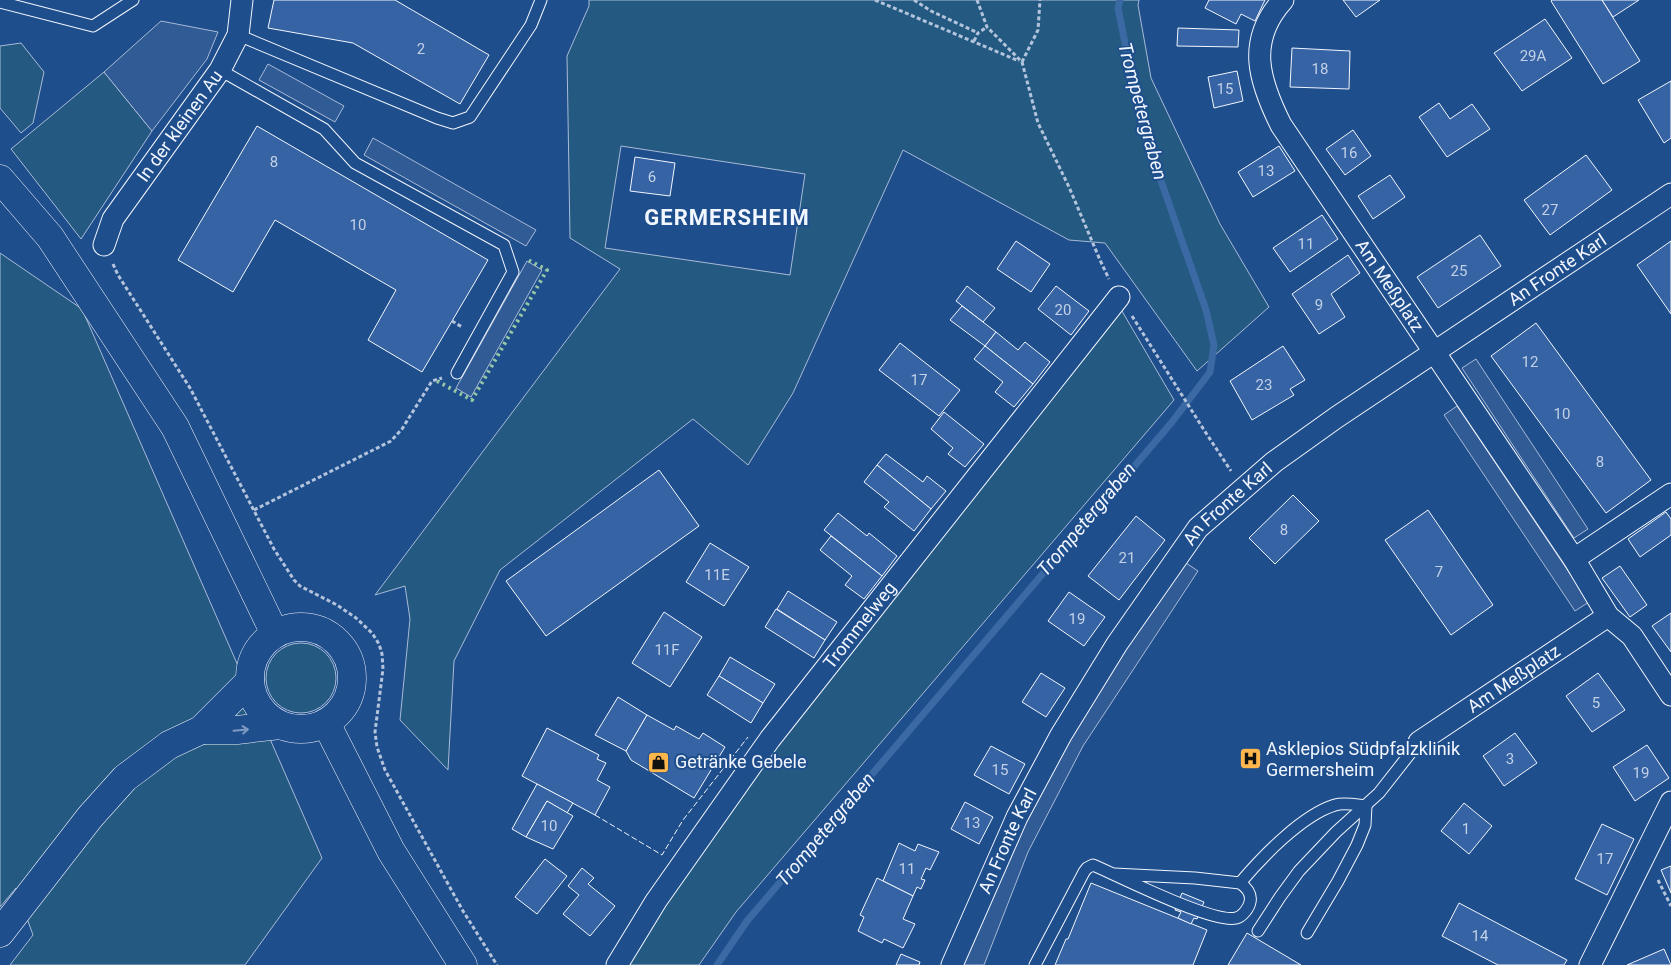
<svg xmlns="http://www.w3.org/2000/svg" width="1671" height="965" viewBox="0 0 1671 965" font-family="Roboto,sans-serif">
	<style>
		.green { fill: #245a82; stroke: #a8bbd7; fill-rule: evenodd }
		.parking { fill: #305b95; stroke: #a8bbd7 }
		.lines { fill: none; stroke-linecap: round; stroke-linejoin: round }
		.stream { stroke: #3b69a3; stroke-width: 7 }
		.building { fill: #3563a3; stroke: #f2f6ff }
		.service-casing { stroke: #f2f6ff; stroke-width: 13 }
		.minor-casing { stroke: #f2f6ff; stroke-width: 23 }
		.secondary-casing { stroke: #f2f6ff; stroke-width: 29 }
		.path { stroke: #b3c4dc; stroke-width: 3; stroke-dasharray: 4 2.5; stroke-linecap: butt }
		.service { stroke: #1f4e8c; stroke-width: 11 }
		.minor { stroke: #1f4e8c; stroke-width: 21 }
		.secondary { stroke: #1f4e8c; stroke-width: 28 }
		.hedge { stroke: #97c8a6; stroke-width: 4; stroke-dasharray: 2.5 4; stroke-linecap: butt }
		.fence { stroke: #f2f6ff; stroke-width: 1; stroke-dasharray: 6 2.5; stroke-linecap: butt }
		.oneway { stroke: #7e9ac0 }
		.labels { text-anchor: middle; stroke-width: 4; stroke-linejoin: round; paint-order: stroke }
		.number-label { font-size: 15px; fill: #c3d1e8 }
		.street-label { font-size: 18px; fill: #f2f6ff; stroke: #1f4e8c }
		.poi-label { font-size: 18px; fill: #f2f6ff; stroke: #1f4e8c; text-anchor: start }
		.water-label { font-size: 19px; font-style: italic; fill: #f2f6ff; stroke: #1f4e8c }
		.district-label { font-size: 22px; font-weight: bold; letter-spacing: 1px; fill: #f2f6ff; stroke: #1f4e8c }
	</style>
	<rect width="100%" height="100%" fill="#1f4e8c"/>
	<g class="green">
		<path d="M589,0H1139L1138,5L1151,78L1220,224L1269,307L1197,371L1105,243L1069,240L903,150L793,393L748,465L693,419L500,570L454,661L448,770L400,720L410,619L405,586L375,595L620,269L570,238L567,56L589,6ZM621,146L805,174L790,275L605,248Z"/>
		<polygon points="21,43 44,72 33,123 21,133 0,108 0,46"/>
		<polygon points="104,72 152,131 81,239 11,149"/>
		<polygon points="0,253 82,309 322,858 245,965 10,965 33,935 16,888 0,907"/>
		<polygon points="1119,306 1174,400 736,912 699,965 629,965 683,877 759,763"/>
		<circle cx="301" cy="678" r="35"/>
	</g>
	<g class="parking">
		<polygon points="161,21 218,32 207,59 152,131 104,72"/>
		<polygon points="268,64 344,106 335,122 259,80"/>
		<polygon points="373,138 536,230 526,246 364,155"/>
		<polygon points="527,261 542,270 471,397 456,388"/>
		<polygon points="1476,359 1588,529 1574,538 1462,368"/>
		<polygon points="1457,406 1589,602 1575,611 1444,415"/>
		<polygon points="1183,561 1198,571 1083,746 1028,852 984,965 961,965 996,881 1068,737"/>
	</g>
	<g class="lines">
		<polyline class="stream" points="717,965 747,921 1172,422 1210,372 1214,345 1206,310 1151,152 1129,63 1118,8 1120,0"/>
	</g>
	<g class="building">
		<polygon points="274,0 395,0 489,55 460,104 353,43 268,28"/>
		<polygon points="1209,0 1265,0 1255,21 1241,14 1236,24 1205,8"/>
		<polygon points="1343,0 1380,0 1356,17"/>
		<polygon points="1552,0 1602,0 1640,61 1603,84 1551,1"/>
		<polygon points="1602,0 1639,0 1613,17"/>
		<polygon points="1545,19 1572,58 1522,91 1494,53"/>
		<polygon points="1178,28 1239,30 1238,47 1177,46"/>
		<polygon points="1292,48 1350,51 1349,89 1290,87"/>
		<polygon points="1237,71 1243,101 1214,108 1208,77"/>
		<polygon points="1671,81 1671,138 1664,143 1638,100"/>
		<polygon points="1439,103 1450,119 1472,104 1490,129 1447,157 1419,117"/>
		<polygon points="257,126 488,260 422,372 368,340 396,290 275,220 233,292 178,260"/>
		<polygon points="1353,130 1371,156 1345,175 1326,149"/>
		<polygon points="1279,146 1295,171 1253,197 1238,172"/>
		<polygon points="1586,155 1612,190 1550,235 1524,200"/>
		<polygon points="635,157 675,163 670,196 630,191"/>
		<polygon points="1390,175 1405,197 1373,219 1358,196"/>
		<polygon points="1322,215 1338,239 1290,272 1273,248"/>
		<polygon points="1480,235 1501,266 1438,308 1417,277"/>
		<polygon points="1016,241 1050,264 1031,292 997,269"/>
		<polygon points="1671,241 1671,314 1637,265"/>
		<polygon points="1348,255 1360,273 1331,294 1345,317 1319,334 1292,294"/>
		<polygon points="967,286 995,308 983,322 956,301"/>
		<polygon points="1056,286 1089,311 1071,335 1038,309"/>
		<polygon points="962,306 996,332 985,346 950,320"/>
		<polygon points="1536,323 1651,480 1606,513 1491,356"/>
		<polygon points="996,332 1018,350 1025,342 1050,362 1033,384 985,346"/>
		<polygon points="900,343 960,390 939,416 879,370"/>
		<polygon points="985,346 1033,384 1014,407 995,392 1003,382 974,359"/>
		<polygon points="1283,346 1305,380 1290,389 1294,395 1252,420 1230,381"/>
		<polygon points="944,412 984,444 965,467 948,454 953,448 931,429"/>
		<polygon points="886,454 923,482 927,476 946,491 931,509 877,465"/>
		<polygon points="877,465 931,509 914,531 884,507 889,502 864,482"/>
		<polygon points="659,470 699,526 546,636 506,581"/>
		<polygon points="1293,495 1319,521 1275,564 1249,538"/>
		<polygon points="1428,510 1493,605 1451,635 1385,540"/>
		<polygon points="1666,512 1671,519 1671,535 1640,557 1628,539"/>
		<polygon points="838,513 867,536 869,533 897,556 882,576 824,530"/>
		<polygon points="1136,516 1165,540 1119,600 1088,576"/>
		<polygon points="831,536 882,576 864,599 845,585 852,576 820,550"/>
		<polygon points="710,543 749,567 724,606 686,582"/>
		<polygon points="1620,566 1647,605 1630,617 1602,578"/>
		<polygon points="788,591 837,622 825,640 777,609"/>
		<polygon points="1069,592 1105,617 1084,646 1048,621"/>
		<polygon points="776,609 825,640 814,658 765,627"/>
		<polygon points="664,612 702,637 670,687 632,663"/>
		<polygon points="1671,613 1671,652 1652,626"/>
		<polygon points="730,657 775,684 763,703 719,676"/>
		<polygon points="1041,673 1065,688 1046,717 1022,702"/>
		<polygon points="1598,673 1625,710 1592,732 1566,696"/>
		<polygon points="719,676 763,703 751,723 707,695"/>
		<polygon points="618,697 647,715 626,751 595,735"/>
		<polygon points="647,715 674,730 676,726 699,739 703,733 725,747 694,798 631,760 626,751"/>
		<polygon points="547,728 599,755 597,759 606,763 597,780 610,787 595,815 522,776"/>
		<polygon points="1515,733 1537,763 1504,786 1483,756"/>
		<polygon points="1647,745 1669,778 1635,801 1613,767"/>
		<polygon points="991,746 1025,764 1009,794 974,775"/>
		<polygon points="537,784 573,803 567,813 547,801 526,837 512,829"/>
		<polygon points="547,801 573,816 553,849 526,837"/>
		<polygon points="965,802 993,817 979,844 951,829"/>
		<polygon points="1464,803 1492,826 1469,854 1441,831"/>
		<polygon points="1602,824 1634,839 1607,895 1575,879"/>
		<polygon points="899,843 915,851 918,844 939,852 930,870 926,868 921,879 925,880 921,889 917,887 913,896 883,881"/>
		<polygon points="545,859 567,876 537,914 515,897"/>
		<polygon points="1671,866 1671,893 1661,870"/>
		<polygon points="582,868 594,878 588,884 615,906 590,936 563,914 579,895 568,886"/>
		<polygon points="877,878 913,896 903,919 915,924 903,948 884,939 882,943 858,931 864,917 860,915"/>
		<polygon points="1091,883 1207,930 1193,965 1055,965 1066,939 1068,939"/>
		<polygon points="1182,893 1204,902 1197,919 1194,918 1191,924 1178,918 1181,912 1175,910"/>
		<polygon points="1459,903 1567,960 1564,965 1498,965 1442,936"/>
		<polygon points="1247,933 1301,965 1228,965"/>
		<polygon points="1664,949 1671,965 1627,965"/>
		<polygon points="901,954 920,962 919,965 896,965"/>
	</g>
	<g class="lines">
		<defs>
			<g id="service">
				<polyline points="0,2 93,26 133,0"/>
				<polyline points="238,35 437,118 453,123 470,117 531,25 541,0"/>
				<polyline points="220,70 324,129 355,163 504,245 513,272 457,373"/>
				<path d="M1240,883C1262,857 1302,815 1335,805C1344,802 1357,805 1366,806"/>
				<polyline points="1258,931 1280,897 1299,871 1336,832 1379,793 1419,742"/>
				<polyline points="1307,933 1338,881 1357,845 1365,825 1366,806"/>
				<path d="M1035,965L1084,872L1087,868L1093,865C1119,876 1213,924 1236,918C1242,917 1249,908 1250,902C1252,894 1246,887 1240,883L1195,878L1114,874"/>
			</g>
			<g id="minor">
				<path id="s1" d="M1283,0C1246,41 1259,81 1281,125L1574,559L1608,616L1632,636L1671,695"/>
				<path id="s2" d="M104,245L113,219L220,70L238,35L242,0"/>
				<polyline points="1574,559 1671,494"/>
				<path id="s3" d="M1419,742L1608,616"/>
				<path id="s4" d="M617,965L656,901L770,739L1119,297"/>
				<path id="s5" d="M952,965L1017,817L1061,735L1117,644L1198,528L1274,462L1337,417L1671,194"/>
				<polyline points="1590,965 1671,802"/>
			</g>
			<g id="secondary">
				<polyline points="0,179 50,237 175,427 275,634"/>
				<circle cx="301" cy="678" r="51"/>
				<polyline points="326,723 391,851 463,965"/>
				<polyline points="201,730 237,730 280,725"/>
				<polyline points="0,933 90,817 125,778 169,745 201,730 250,681"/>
			</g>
		</defs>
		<use href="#service" class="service-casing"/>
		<use href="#minor" class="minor-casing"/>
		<use href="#secondary" class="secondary-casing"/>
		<g class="path">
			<polyline points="875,0 1019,61"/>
			<polyline points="914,0 931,11 978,33"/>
			<polyline points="977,0 987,27 1022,62 1038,123 1069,187 1100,260 1109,279"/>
			<polyline points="974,41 978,33 987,27"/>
			<polyline points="1022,62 1038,30 1040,0"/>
			<polyline points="113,264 118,275 190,388 274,549 294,580 300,586 337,605 356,618 372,633 379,644 382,654 383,669 375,732 377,747 385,770 463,911 497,965"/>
			<polyline points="1132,316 1204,430 1231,471"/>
			<polyline points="452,321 462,327"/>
			<polyline points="254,510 391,441 402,429 432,381 442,378"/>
			<polyline points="1658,880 1671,906"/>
		</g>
		<use href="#service" class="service"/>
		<use href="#minor" class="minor"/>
		<use href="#secondary" class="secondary"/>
		<polyline class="hedge" points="437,381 472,400 547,270 528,260"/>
		<polyline class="fence" points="595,815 662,855 683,820 748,737"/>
	</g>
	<defs><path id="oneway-shaft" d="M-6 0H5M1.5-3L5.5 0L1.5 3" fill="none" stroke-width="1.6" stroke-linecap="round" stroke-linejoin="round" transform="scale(1.25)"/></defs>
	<use class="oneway" href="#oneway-shaft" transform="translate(241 730) rotate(-5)"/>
	<defs>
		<symbol id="hospital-square" viewBox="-11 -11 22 22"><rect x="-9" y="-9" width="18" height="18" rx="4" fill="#ffb74d" stroke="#1f4e8c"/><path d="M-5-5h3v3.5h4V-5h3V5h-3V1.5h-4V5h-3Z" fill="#111"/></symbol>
		<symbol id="shop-square" viewBox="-11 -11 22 22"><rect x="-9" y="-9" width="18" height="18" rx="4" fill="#ffb74d" stroke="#1f4e8c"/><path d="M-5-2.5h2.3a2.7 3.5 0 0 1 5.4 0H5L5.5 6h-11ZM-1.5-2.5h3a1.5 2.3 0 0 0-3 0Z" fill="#111"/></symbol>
	</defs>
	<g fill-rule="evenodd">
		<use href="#hospital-square" x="1238" y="746" width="25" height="25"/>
		<use href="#shop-square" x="646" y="750" width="25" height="25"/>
	</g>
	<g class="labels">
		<g class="number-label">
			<text x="421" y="54">2</text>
			<text x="1533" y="61">29A</text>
			<text x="1320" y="74">18</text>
			<text x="1225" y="94">15</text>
			<text x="1349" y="158">16</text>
			<text x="274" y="167">8</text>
			<text x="1266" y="176">13</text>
			<text x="652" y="182">6</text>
			<text x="1550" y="215">27</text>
			<text x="358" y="230">10</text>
			<text x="1306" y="249">11</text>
			<text x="1459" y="276">25</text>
			<text x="1319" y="310">9</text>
			<text x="1063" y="315">20</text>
			<text x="1530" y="367">12</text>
			<text x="919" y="385">17</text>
			<text x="1264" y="390">23</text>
			<text x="1562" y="419">10</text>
			<text x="1600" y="467">8</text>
			<text x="1284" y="535">8</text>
			<text x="1127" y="563">21</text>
			<text x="1439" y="577">7</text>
			<text x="717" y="580">11E</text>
			<text x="1077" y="624">19</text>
			<text x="667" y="655">11F</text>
			<text x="1596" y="708">5</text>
			<text x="1510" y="764">3</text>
			<text x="1000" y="775">15</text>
			<text x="1641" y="778">19</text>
			<text x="972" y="828">13</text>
			<text x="549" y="831">10</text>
			<text x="1466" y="834">1</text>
			<text x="1605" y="864">17</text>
			<text x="907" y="874">11</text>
			<text x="1480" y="941">14</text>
		</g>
		<g class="street-label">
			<text dy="6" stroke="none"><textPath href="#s2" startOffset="142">In der kleinen Au</textPath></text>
			<text dy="6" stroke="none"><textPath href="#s5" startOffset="946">An Fronte Karl</textPath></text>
			<text dy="6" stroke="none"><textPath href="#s1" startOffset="329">Am Meßplatz</textPath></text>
			<text dy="6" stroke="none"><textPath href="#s5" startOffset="541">An Fronte Karl</textPath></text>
			<text dy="6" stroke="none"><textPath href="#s4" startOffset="418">Trommelweg</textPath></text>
			<text dy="6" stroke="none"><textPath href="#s3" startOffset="114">Am Meßplatz</textPath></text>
			<text dy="6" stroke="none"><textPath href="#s5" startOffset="136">An Fronte Karl</textPath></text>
		</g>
		<g class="poi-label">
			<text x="1266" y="755">Asklepios Südpfalzklinik<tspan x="1266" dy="21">Germersheim</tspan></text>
			<text x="675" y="768">Getränke Gebele</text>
		</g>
		<g class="water-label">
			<text transform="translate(1143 111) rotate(75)" y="7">Trompetergraben</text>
			<text transform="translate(1086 519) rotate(-50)" y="7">Trompetergraben</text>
			<text transform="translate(825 829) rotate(-50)" y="7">Trompetergraben</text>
		</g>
		<g class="district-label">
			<text x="727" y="225">GERMERSHEIM</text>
		</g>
	</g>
</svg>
